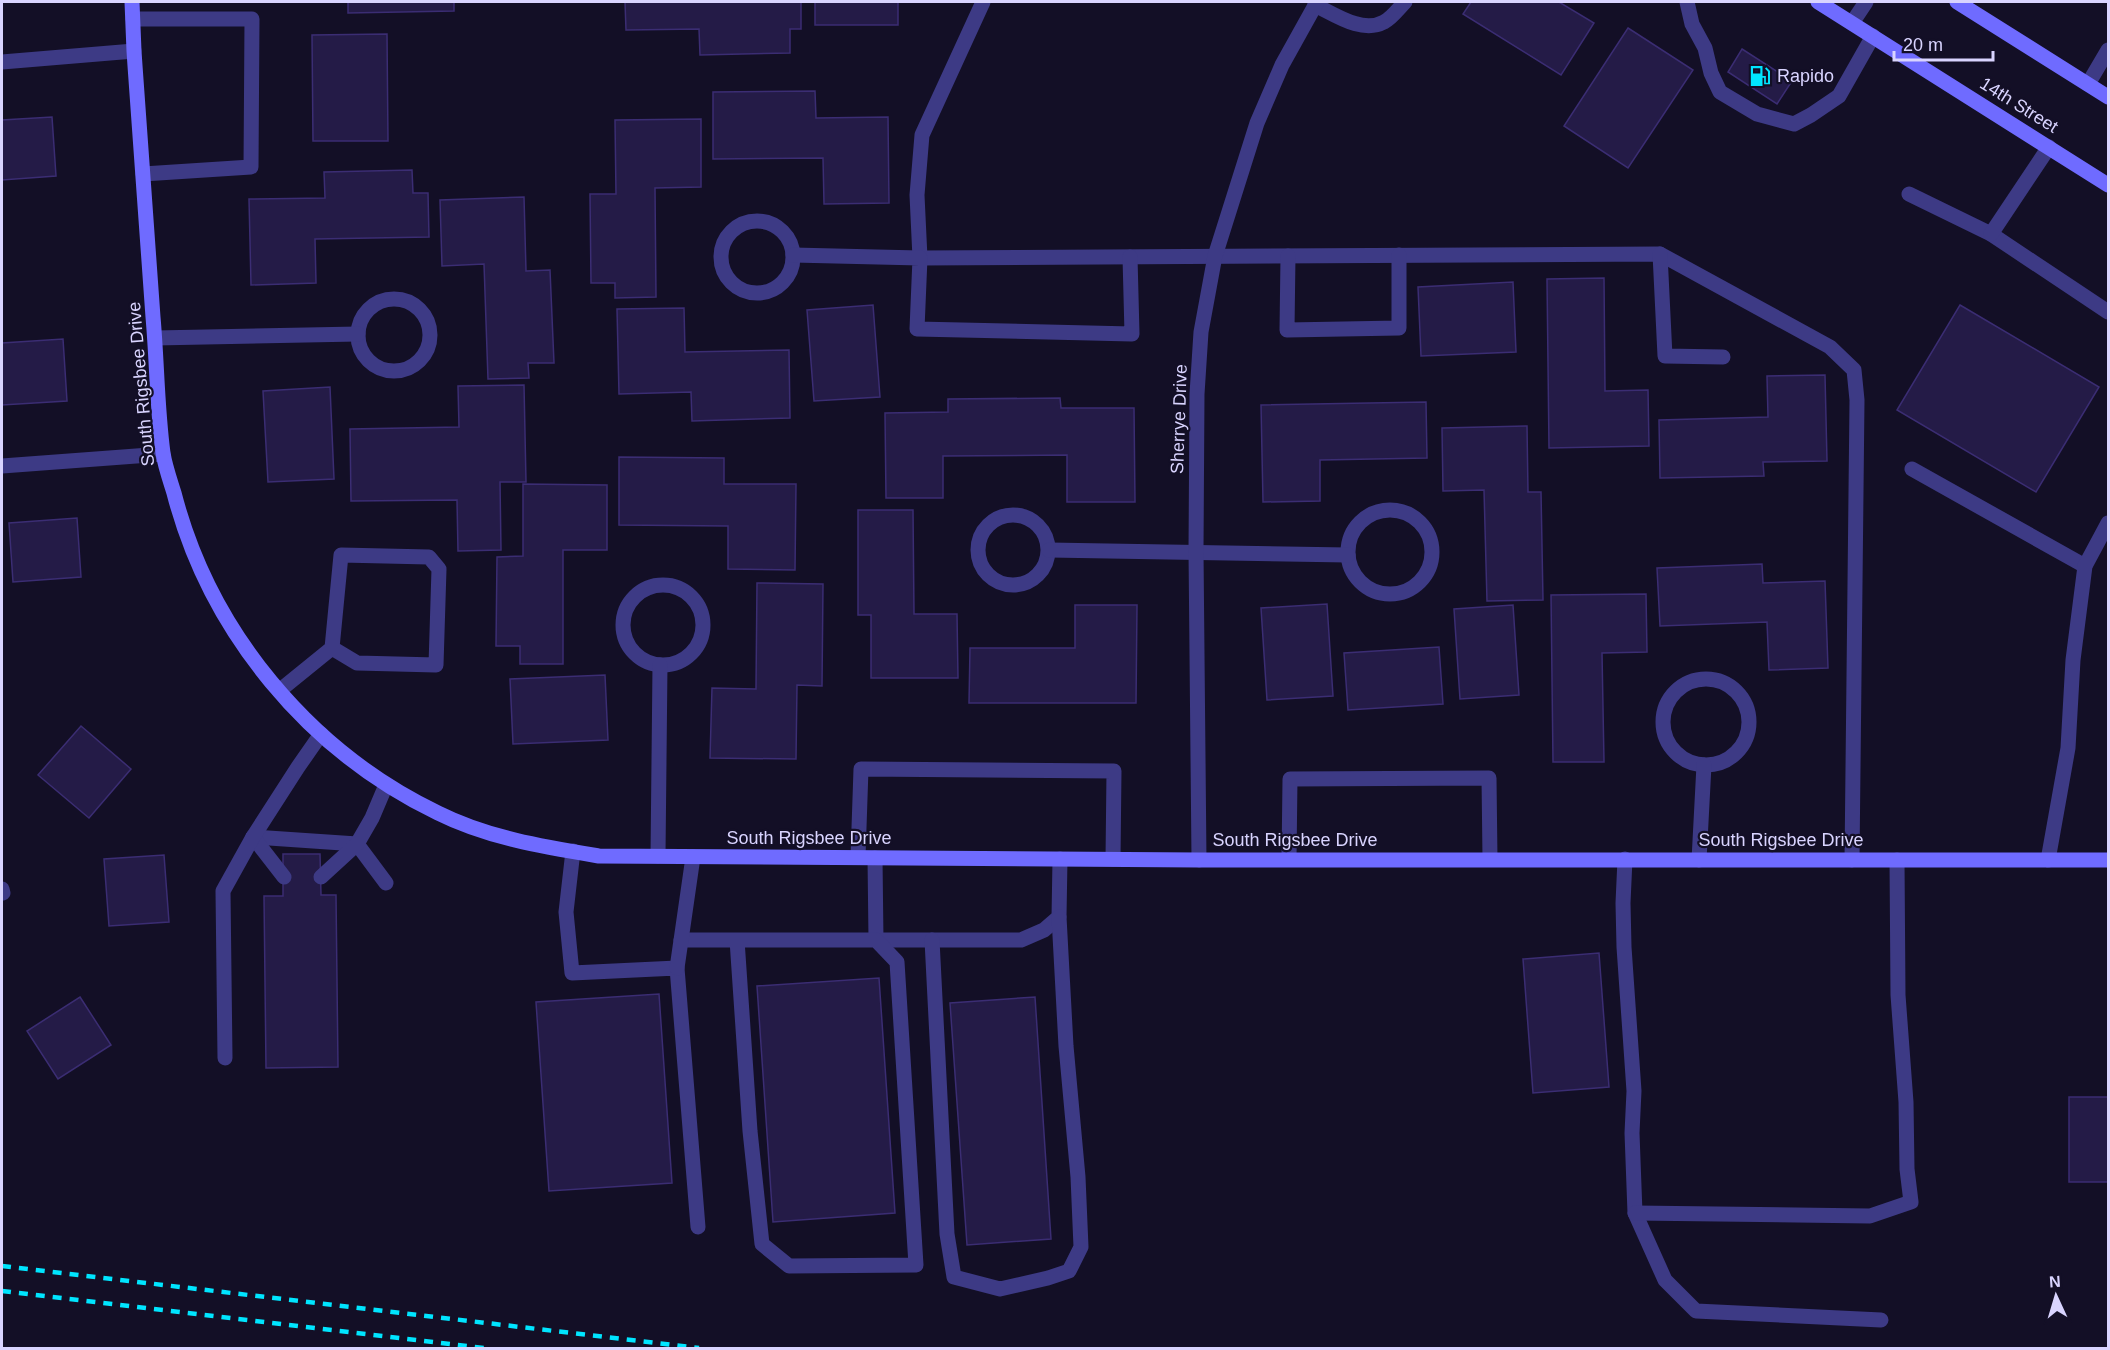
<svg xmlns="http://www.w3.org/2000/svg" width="2110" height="1350" viewBox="0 0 2110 1350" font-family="Arial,sans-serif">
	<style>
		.building { fill: #241b47; stroke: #3b2d73; stroke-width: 1.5 }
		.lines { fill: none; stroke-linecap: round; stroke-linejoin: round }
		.lane { stroke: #3d3a85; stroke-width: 15 }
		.street { stroke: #3d3a85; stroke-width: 15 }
		.secondary { stroke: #6f6bff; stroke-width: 15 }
		.rail { stroke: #00e5ff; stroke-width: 4.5; stroke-dasharray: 9 8; stroke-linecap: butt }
		.labels { text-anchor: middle; stroke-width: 4.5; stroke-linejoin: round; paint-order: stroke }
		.poi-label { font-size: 18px; fill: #d9d4ff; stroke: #130f26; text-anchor: start }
		.street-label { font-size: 18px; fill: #d9d4ff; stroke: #130f26 }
	</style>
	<rect width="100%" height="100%" fill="#130f26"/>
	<g class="building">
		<polygon points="348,2 454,2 454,11 348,13"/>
		<polygon points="625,2 801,2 801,29 790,29 790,53 700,55 699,29 626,30"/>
		<rect x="815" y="2" width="83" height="23"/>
		<polygon points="1471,2 1559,2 1594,23 1561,75 1463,14"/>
		<polygon points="1628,28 1693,70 1628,168 1564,126"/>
		<polygon points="387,34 388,141 313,141 312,35"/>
		<polygon points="1742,49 1792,81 1777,104 1728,72"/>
		<polygon points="815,91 816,118 888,117 889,203 824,204 823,158 713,159 713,92"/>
		<polygon points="52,117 56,176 2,180 2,120"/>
		<polygon points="701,119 701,187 655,188 656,297 615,298 615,283 591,283 590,194 616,194 615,120"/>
		<polygon points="412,170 413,193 428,193 429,237 315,239 316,283 251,285 249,199 325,198 324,172"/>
		<polygon points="524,197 526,271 550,270 554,363 528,363 529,378 488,379 484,264 442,266 440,200"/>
		<polygon points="1604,278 1605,391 1648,390 1649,446 1549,448 1547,279"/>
		<polygon points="1513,282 1516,352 1421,356 1418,287"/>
		<polygon points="873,305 880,397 814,401 807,310"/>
		<polygon points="1960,305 2099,387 2036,492 1897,410"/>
		<polygon points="684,308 685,352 789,350 790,418 692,421 691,392 619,394 617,309"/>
		<polygon points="63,339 67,401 2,405 2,343"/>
		<polygon points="1825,375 1827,461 1763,462 1764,476 1660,478 1659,420 1768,417 1767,376"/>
		<polygon points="524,385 526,482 500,482 501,550 458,551 457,500 351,501 350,429 459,427 458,386"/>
		<polygon points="330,387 334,479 268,482 263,391"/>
		<polygon points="1060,398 1061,408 1134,408 1135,502 1067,502 1067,455 943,456 943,498 886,498 885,413 948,412 948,399"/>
		<polygon points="1426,402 1427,458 1320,460 1320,501 1263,502 1261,405"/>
		<polygon points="1527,426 1528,492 1541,492 1543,600 1487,601 1484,490 1443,491 1442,428"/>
		<polygon points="619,457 724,458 724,484 796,484 795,570 728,569 728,526 619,525"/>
		<polygon points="523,484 607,485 607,550 563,550 563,664 520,664 520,646 496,646 497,557 523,556"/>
		<polygon points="858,510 913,510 914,614 957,614 958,678 871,678 871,615 858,615"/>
		<polygon points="77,518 81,577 13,582 9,523"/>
		<polygon points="1762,564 1763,583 1825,581 1828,668 1769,670 1767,622 1660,626 1657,568"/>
		<polygon points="757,583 823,584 822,686 797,685 796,759 710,758 712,688 756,689"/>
		<polygon points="1646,594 1647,652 1602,653 1604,762 1553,762 1551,595"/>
		<polygon points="1327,604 1333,696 1267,700 1261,608"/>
		<polygon points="1075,605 1137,605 1136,703 969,703 970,648 1075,648"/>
		<polygon points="1513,605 1519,695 1460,699 1454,609"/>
		<polygon points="1439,647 1443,704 1348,710 1344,653"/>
		<polygon points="605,675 608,740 513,744 510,679"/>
		<polygon points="81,726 131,769 89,818 38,775"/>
		<polygon points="283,854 320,854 321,895 336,895 338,1067 266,1068 264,896 283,896"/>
		<polygon points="164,855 169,922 109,926 104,859"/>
		<polygon points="1599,953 1609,1087 1533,1093 1523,959"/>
		<polygon points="879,978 895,1213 773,1222 757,986"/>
		<polygon points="659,994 672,1183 549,1191 536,1002"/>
		<polygon points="80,997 111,1045 58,1079 27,1031"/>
		<polygon points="1035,997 1051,1239 967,1245 950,1003"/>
		<rect x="2069" y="1097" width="39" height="85"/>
	</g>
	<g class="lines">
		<g class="lane">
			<polyline points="983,2 922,135 917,195 920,258 1660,254 1830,347 1854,370 1857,400 1852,860"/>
			<polyline points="1687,2 1692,24 1705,48 1711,73 1720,92 1757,114 1794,124 1811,115 1839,96 1873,36"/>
			<path d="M1315,5C1334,14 1362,34 1384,22C1392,18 1399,8 1405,2"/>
			<polyline points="133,19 252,19 251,167 143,174"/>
			<polyline points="2088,84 2108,50"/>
			<polyline points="1909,194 1991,234 2108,312"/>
			<circle cx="757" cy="257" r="36"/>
			<polyline points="1991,234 2049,147"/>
			<polyline points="1660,254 1665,356 1723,357"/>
			<polyline points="793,255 920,258 917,329 1132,334 1130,257"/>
			<polyline points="1288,256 1287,330 1399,328 1399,255"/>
			<circle cx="394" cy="335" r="36"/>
			<polyline points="155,338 358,334"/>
			<polyline points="1912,469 2085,566"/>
			<circle cx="1390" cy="552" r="42"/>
			<circle cx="1013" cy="550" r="35"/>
			<polyline points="1049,550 1348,555"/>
			<circle cx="663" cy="625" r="40"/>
			<circle cx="1706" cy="722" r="43"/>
			<polyline points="279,691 332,648 341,555 429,557 439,569 436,665 357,663 332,648"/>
			<polyline points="253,837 357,844 386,883"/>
			<polyline points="253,837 284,877"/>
			<polyline points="573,851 566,912 572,973 677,968 698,1227"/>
			<polyline points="658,856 660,665"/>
			<polyline points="858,857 861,769 1114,771 1113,859"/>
			<polyline points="875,858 876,940 1021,940 1044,930 1059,917 1060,859"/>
			<polyline points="1289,859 1290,779 1489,778 1490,859"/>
			<polyline points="1625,859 1623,903 1624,947 1634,1091 1632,1133 1635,1213 1665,1280 1696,1311 1881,1320"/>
			<polyline points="1699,860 1704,765"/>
			<polyline points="2048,860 2068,748 2073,660 2085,566 2108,523"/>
			<polyline points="321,877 357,844 372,818 386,785"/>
			<polyline points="681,940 876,940 897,962 916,1265 789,1266 762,1244 750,1131 737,940"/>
			<polyline points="932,940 947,1234 954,1277 1000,1289 1048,1278 1069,1271 1081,1247 1078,1177 1066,1046 1059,917"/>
			<polyline points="677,968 693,857"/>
			<polyline points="225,1058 223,891 253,837 298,767 321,734"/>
			<polyline points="1635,1213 1870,1216 1911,1202 1907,1169 1906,1102 1898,995 1897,860"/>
		</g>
		<g class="street">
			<polyline points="1852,23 1866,2"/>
			<polyline points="2,62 134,51"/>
			<polyline points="2,466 163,454"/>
			<polyline points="1199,860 1196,551 1197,394 1201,332 1215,256 1257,123 1282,65 1317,2"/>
			<polyline points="2,889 3,893"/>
		</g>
		<g class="secondary">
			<path d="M132,2L134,51C140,140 147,229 153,317C157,362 157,408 163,453C165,466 170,480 174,493C210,632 309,751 438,813C488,838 544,847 599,856L1199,860H2108"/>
			<polyline points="1818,2 2108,185"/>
			<polyline points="1957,2 2108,97"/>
		</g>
		<g class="rail">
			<polyline points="2,1266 699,1348"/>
			<polyline points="2,1291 484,1348"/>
		</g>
	</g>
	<defs>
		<symbol id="fuel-bare" viewBox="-9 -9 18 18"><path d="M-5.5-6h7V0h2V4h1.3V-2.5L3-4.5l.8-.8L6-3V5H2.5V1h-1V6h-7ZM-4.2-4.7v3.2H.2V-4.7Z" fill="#00e5ff" stroke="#130f26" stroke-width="2.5" paint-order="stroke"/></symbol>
	</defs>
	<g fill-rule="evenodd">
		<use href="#fuel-bare" x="1745" y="61" width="30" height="30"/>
	</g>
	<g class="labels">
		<g class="poi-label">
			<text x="1777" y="82">Rapido</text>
		</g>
		<g class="street-label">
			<text transform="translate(2019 105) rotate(32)" y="6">14th Street</text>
			<text transform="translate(141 384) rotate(-95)" y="6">South Rigsbee Drive</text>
			<text transform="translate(1179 419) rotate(-88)" y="6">Sherrye Drive</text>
			<text x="809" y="844">South Rigsbee Drive</text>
			<text x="1295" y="846">South Rigsbee Drive</text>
			<text x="1781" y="846">South Rigsbee Drive</text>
		</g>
	</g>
	<rect width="2110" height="1350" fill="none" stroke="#d9d4ff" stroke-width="6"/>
	<g transform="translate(2056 1296) rotate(356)" stroke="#130f26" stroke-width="4.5" paint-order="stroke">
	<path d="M0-4.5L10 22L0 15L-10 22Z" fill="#d9d4ff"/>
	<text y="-9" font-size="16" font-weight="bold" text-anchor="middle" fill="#d9d4ff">N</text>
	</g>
	<path d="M1894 51v9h99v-9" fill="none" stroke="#d9d4ff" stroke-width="3"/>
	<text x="1903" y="51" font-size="18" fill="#d9d4ff" stroke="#130f26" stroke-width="4.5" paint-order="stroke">20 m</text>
</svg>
